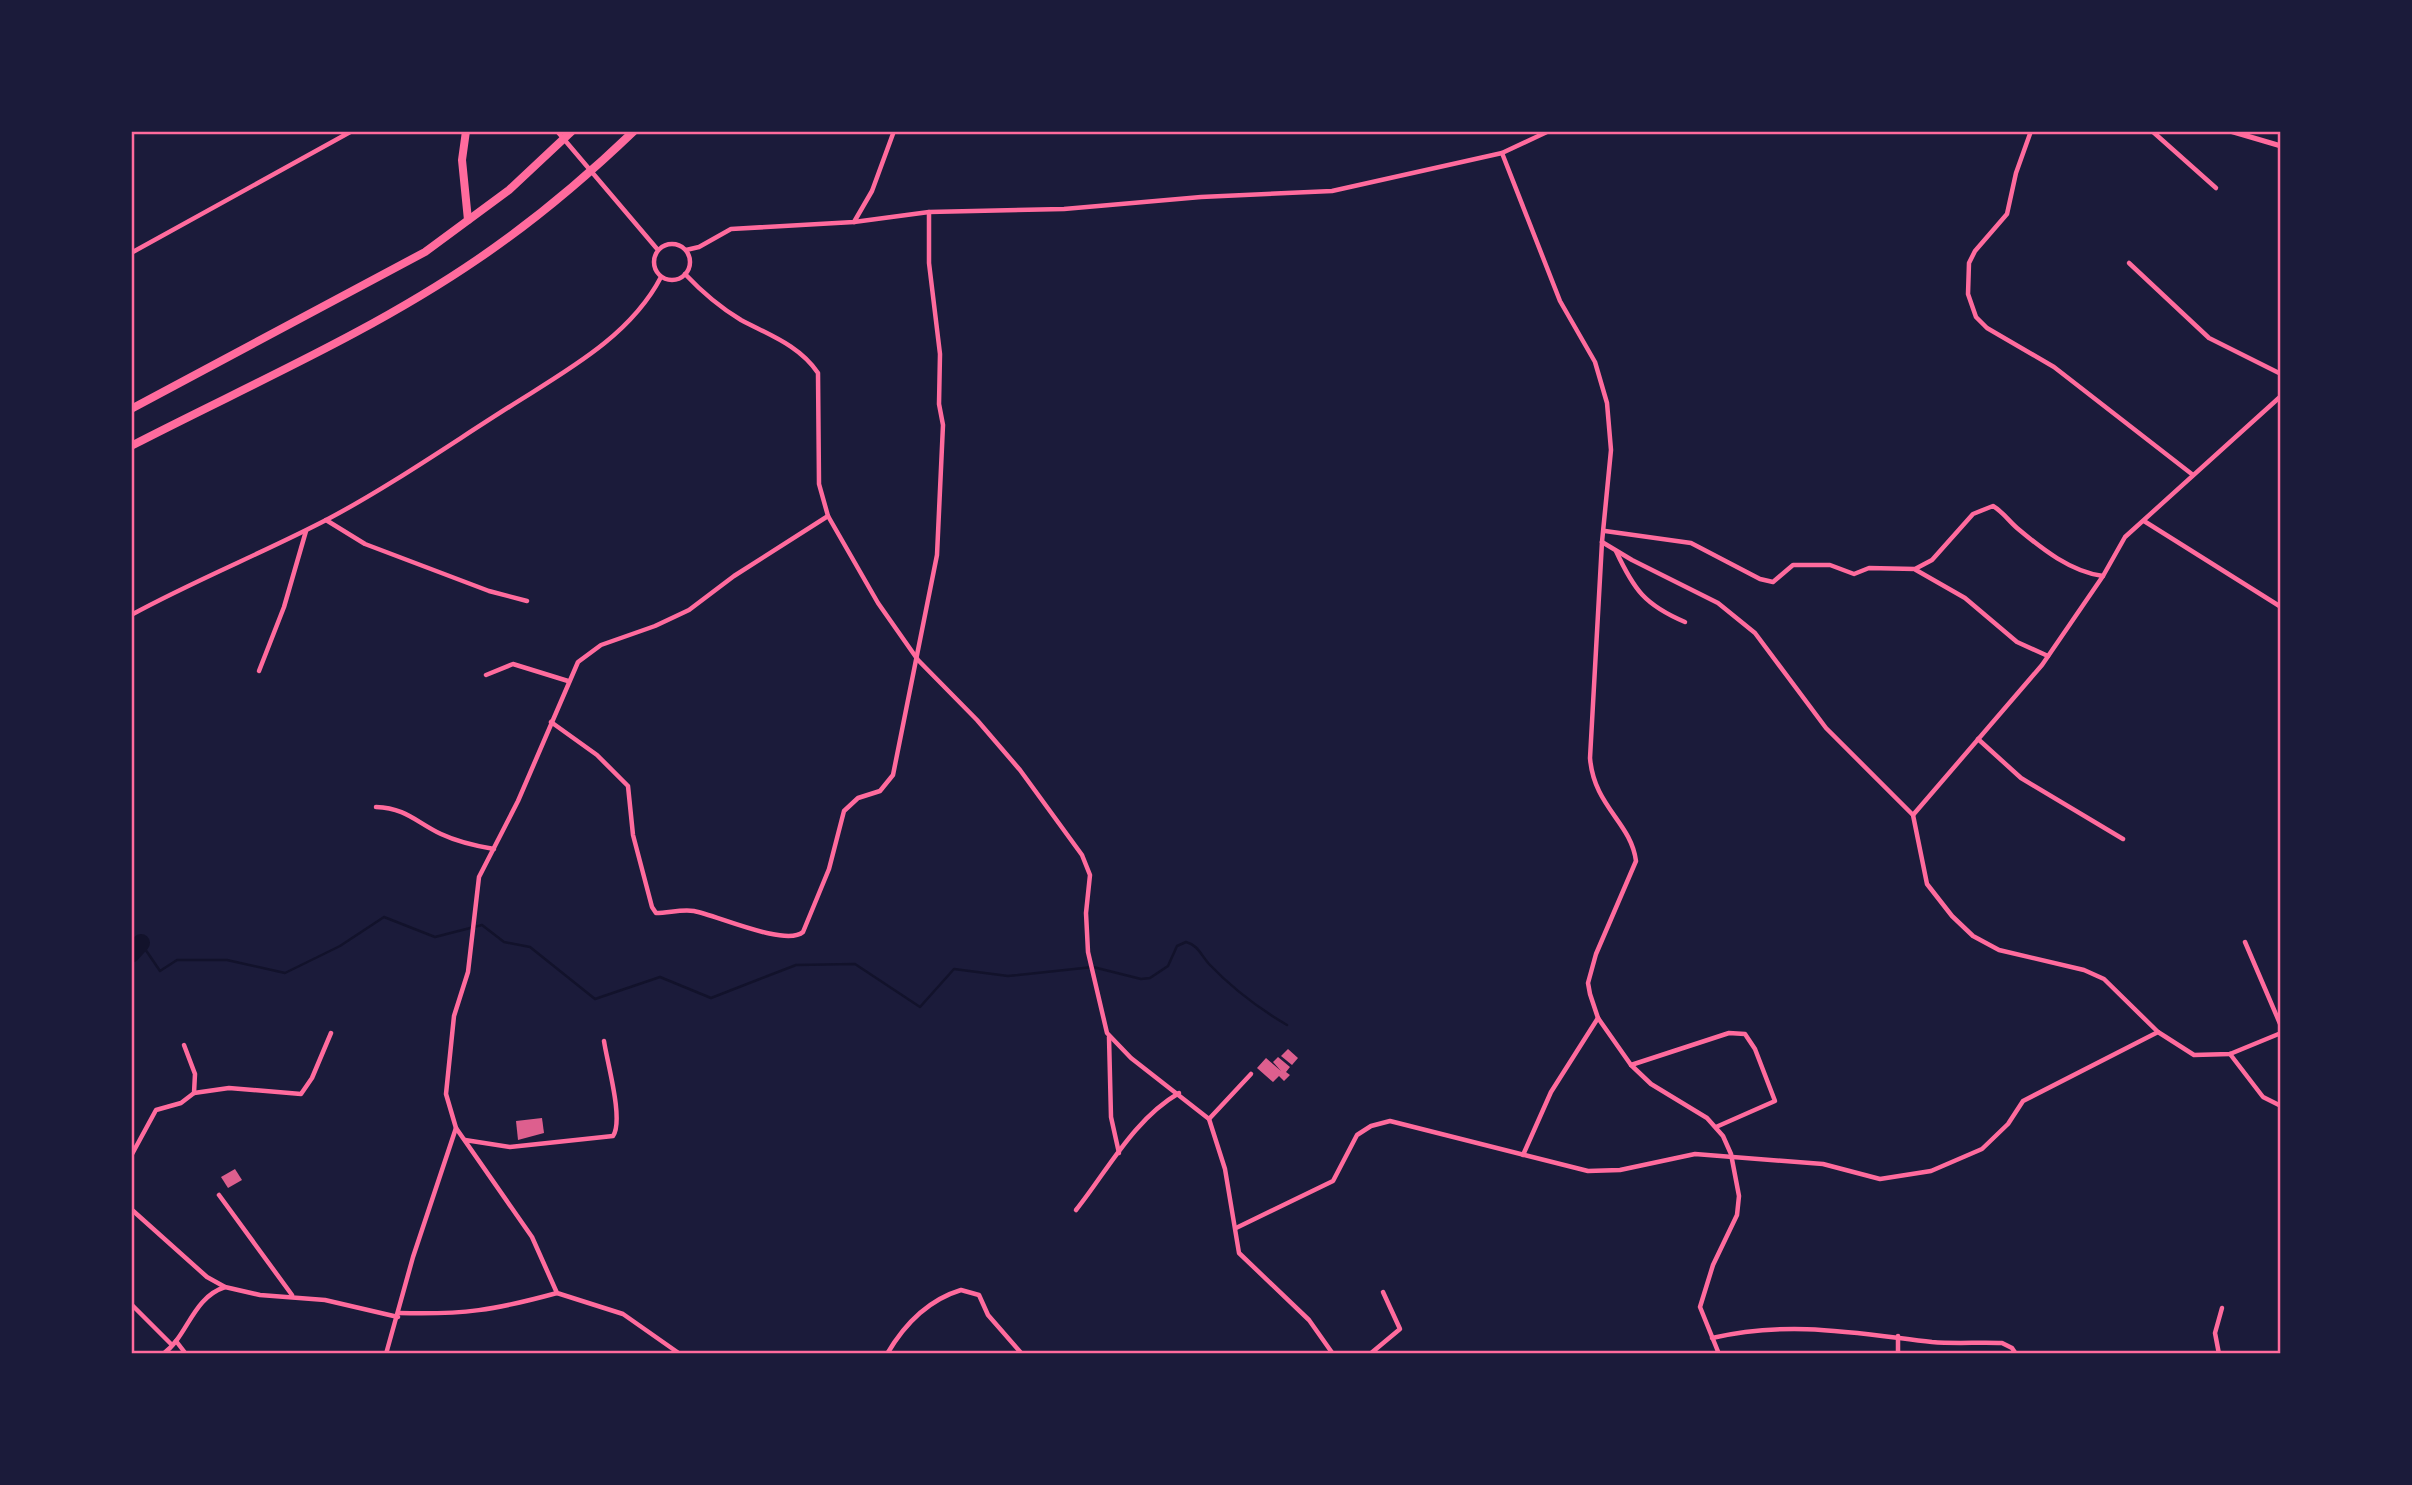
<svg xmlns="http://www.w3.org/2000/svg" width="2412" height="1485" viewBox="0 0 2412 1485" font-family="'Fira Sans Condensed',sans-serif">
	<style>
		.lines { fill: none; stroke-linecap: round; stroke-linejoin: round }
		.stream { stroke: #12122b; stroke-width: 2.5 }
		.river { stroke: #12122b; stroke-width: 18 }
		.building { fill: #dd5f8e }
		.minor { stroke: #ff6b9d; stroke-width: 4.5 }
		.tertiary { stroke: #ff6b9d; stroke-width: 5 }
		.trunk { stroke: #ff6b9d; stroke-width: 8 }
		.neatline { fill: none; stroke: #ff6b9d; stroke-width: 2.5 }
	</style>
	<rect width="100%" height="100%" fill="#1b1b3a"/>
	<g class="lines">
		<path class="stream" d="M141,943L160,971L177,960H227L285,973L340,946L384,917L435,937L482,925L504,942L530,947L595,999L660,977L711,998L796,965L855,964L920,1007L954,969L1008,976L1093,967L1141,979L1150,978L1168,966L1177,946L1186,942C1198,945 1201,955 1209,964C1232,988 1258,1008 1287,1025"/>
		<polyline class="river" points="131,954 141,943"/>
	</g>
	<g class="building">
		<polygon points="1288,1049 1298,1058 1292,1065 1281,1056"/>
		<polygon points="1278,1057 1290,1067 1286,1072 1290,1075 1284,1081 1279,1076 1273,1082 1257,1068 1266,1058 1281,1071 1273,1062"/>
		<polygon points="542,1118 544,1133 518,1140 516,1121"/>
		<polygon points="235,1169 242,1180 228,1188 221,1177"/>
	</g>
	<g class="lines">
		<g class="minor">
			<polyline points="557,131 658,250"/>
			<polyline points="2031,131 2016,173 2007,214 1975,251 1969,263 1968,294 1976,317 1987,328 2054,367 2193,475"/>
			<polyline points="2152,131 2216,188"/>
			<path d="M1502,153L1560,301L1595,362L1607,403L1611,450L1602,542L1590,758C1594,807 1631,822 1636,861L1596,954L1588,983L1590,994L1598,1018L1631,1065L1651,1084L1707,1118L1723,1136L1731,1154L1739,1196L1737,1215L1713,1265L1700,1307L1719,1354"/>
			<polyline points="854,222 872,191 894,131"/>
			<circle cx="672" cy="262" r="18"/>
			<polyline points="686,250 699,247 731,229 854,222 929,212 1064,209 1201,197 1332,191 1502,153 1549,131"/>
			<polyline points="131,253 352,131"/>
			<polyline points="2129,263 2209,338 2281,374"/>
			<path d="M685,274C701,291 721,308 741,320C769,335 799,345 818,373L819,484L828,516L878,603L918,660L977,720L1020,770L1082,855L1090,875L1086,913L1088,952L1107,1033L1131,1058L1209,1119L1225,1169L1239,1253L1309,1320L1333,1354"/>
			<polyline points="326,520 365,544 489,591 527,601"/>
			<polyline points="2144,521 2281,607"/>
			<path d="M1605,531L1691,543L1760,579L1773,582L1793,565H1830L1854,574L1869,568L1915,569L1932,560L1973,514L1993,506C2003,512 2009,521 2017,528C2042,549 2071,572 2103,576"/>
			<polyline points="1602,542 1632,560 1718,603 1755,633 1826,728 1913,815 1927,884 1952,916 1973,936 1999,950 2084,970 2104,979 2158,1032 2194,1055 2230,1054 2281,1033"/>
			<path d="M1616,551C1634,590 1645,605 1685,622"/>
			<polyline points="1916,570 1965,598 2017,642 2048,656"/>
			<path d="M131,615C195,580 263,553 328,519C390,486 449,445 509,407C564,372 630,337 661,277"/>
			<polyline points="259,671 284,607 306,531"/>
			<polyline points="486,675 513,664 568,681"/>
			<path d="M551,722L597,755L628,786L633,835L652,907L656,913C669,913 681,909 694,911C716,915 786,947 803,932L829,869L844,811L858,798L880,791L893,775L937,555L943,425L939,404L940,354L929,263V212"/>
			<polyline points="1978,739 2021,778 2123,839"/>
			<path d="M376,807C406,808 416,822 441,834C458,842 476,846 494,849"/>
			<polyline points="1913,815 2042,665 2103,576 2125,537 2281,396"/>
			<polyline points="2245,942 2281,1026"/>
			<polyline points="1109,1037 1111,1117 1119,1153"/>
			<polyline points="2230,1054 2263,1097 2281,1106"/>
			<polyline points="1631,1065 1729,1033 1745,1034 1755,1049 1775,1101 1716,1127"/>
			<polyline points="194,1093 229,1088 301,1094 312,1078 331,1033"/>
			<polyline points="1209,1119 1251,1074"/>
			<path d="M465,1140L510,1147L613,1136C624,1120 607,1062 604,1041"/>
			<polyline points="1523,1155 1551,1092 1598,1018"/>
			<polyline points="131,1156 156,1110 181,1103 194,1093 195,1074 184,1045"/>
			<polyline points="219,1195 292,1295"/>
			<polyline points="131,1209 207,1277 225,1287 260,1295 325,1300 398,1317"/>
			<path d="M1076,1210C1108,1170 1133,1120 1179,1093"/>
			<polyline points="1236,1228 1333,1181 1357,1135 1371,1126 1390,1121 1588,1171 1620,1170 1695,1154 1823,1164 1880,1179 1931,1171 1982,1149 2008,1124 2023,1101 2158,1032"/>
			<polyline points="131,1304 172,1345"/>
			<path d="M399,1313C463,1315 495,1310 557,1293"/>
			<path d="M1712,1338C1790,1320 1855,1333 1932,1342C1955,1344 1979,1342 2002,1343L2012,1348L2016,1354"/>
			<polyline points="176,1341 186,1354"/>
			<path d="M163,1354C188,1336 192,1298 225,1287"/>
			<polyline points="386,1354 413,1257 456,1128"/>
			<polyline points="680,1354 623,1314 557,1293 532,1237 456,1128 446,1094 454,1016 468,972 479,877 518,801 578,662 601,645 655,626 689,610 734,576 828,516"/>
			<path d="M887,1354C904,1325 928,1300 961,1290L979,1295L988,1315L1022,1354"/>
			<polyline points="1370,1354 1400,1329 1383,1292"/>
			<polyline points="1898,1354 1898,1336"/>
			<polyline points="2219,1354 2215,1333 2222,1308"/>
		</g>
		<polyline class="tertiary" points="2230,131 2281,146"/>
		<g class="trunk">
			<polyline points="466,131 462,160 468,220"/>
			<polyline points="131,409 425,252 509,190 572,131"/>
			<path d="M131,446C247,386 370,333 478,259C534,221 585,178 634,131"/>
		</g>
	</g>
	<rect width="2412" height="1485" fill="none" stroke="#1b1b3a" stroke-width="266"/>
	<rect x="133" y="133" width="2146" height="1219" class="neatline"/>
</svg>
